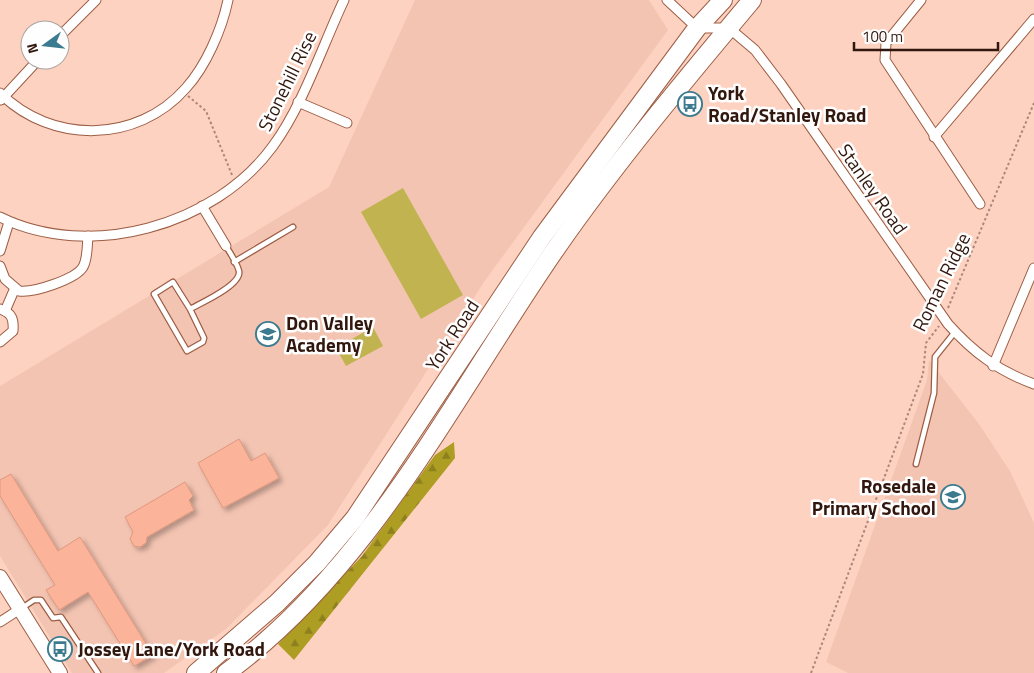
<svg xmlns="http://www.w3.org/2000/svg" width="1034" height="673" viewBox="0 0 1034 673" font-family="'Titillium Web',sans-serif">
	<style>
		.built { fill: #f4c4b2 }
		.forest { fill: url(#forest-firs) }
		.park { fill: #c1b450 }
		.building { fill: #fbb499; stroke: #dd987e; filter: url(#shadow) }
		.lines { fill: none; stroke-linecap: round; stroke-linejoin: round }
		.lane-casing { stroke: #9c5d44; stroke-width: 7 }
		.street-casing { stroke: #9c5d44; stroke-width: 11 }
		.secondary-casing { stroke: #9c5d44; stroke-width: 16 }
		.highway-casing { stroke: #9c5d44; stroke-width: 20 }
		.path { stroke: #ac8779; stroke-width: 2; stroke-dasharray: 2.5 2.5; stroke-linecap: butt }
		.lane { stroke: #fff; stroke-width: 4.5 }
		.street { stroke: #fff; stroke-width: 9 }
		.secondary { stroke: #fff; stroke-width: 14 }
		.highway { stroke: #fff; stroke-width: 18 }
		.labels { text-anchor: middle; stroke-width: 5; stroke-linejoin: round; paint-order: stroke }
		.street-label { font-size: 19px; fill: #31170d; stroke: #fefefe }
		.poi-label { font-size: 19px; font-weight: bold; fill: #31170d; stroke: #fefefe; text-anchor: start }
	</style>
	<defs>
		<pattern id="forest-firs" width="22" height="20" patternUnits="userSpaceOnUse" patternTransform="scale(1.25)"><rect width="22" height="20" fill="#ad9e23"/><path d="M5 1l3.5 6h-7zM16 11l3.5 6h-7z" fill="#8d801d"/></pattern>
		<filter id="shadow"><feDropShadow dx="3.5" dy="3.5" stdDeviation="2.5" flood-color="#0004"/></filter>
	</defs>
	<rect width="100%" height="100%" fill="#fed2c1"/>
	<g class="built">
		<polygon points="415,0 649,0 668,30 484,282 328,525 226,629 164,673 72,673 0,556 0,386 329,187"/>
		<polygon points="929,360 979,424 1010,471 1034,523 1034,673 848,673 826,662 927,380"/>
	</g>
	<polygon class="forest" points="454,442 455,458 294,660 278,644 362,556 435,455"/>
	<g class="park">
		<polygon points="403,188 463,295 421,319 361,212"/>
		<polygon points="373,327 383,346 346,366 336,348"/>
	</g>
	<g class="building">
		<polygon points="239,439 251,461 265,453 279,478 223,508 198,463"/>
		<polygon points="11,474 58,551 80,537 153,655 134,666 88,592 59,610 46,590 55,585 0,496 0,480"/>
		<polygon points="185,482 193,496 189,500 194,510 147,537 146,543 140,547 134,546 130,539 133,532 125,517"/>
	</g>
	<g class="lines">
		<defs>
			<g id="lane">
				<polyline points="234,262 293,227"/>
				<path d="M190,309L173,282L154,294L187,351L203,342L204,338L190,309C201,303 242,285 239,271C237,263 230,253 226,246"/>
				<polyline points="916,464 934,393 935,357 955,332"/>
				<polyline points="22,608 34,600 41,600 53,618 61,617 98,673"/>
			</g>
			<g id="street">
				<path d="M667,0L697,28H729L755,50L781,84L948,324C973,352 998,371 1034,384"/>
				<polyline points="921,0 886,43 885,60 980,204"/>
				<polyline points="60,36 96,0"/>
				<path d="M0,93C51,144 137,144 186,88C206,66 222,29 228,0"/>
				<polyline points="1,100 38,60"/>
				<polyline points="298,102 347,123"/>
				<polyline points="934,137 1034,19"/>
				<polyline points="202,206 226,246"/>
				<path d="M0,217C89,261 215,226 273,146C303,105 322,47 344,0"/>
				<polyline points="0,251 9,222"/>
				<path d="M0,266L5,279L19,291C34,293 76,279 83,267C88,258 87,245 88,236"/>
				<path d="M0,309C12,313 14,319 13,331L0,342"/>
				<polyline points="5,311 15,288"/>
				<polyline points="993,366 1034,268"/>
				<polyline points="0,622 20,609"/>
			</g>
			<polyline id="secondary" points="0,577 60,673"/>
			<g id="highway">
				<polyline points="196,673 277,603 317,563 355,518 542,237 697,28 723,0"/>
				<path d="M226,673C371,568 457,391 557,247C617,161 685,80 752,0"/>
			</g>
		</defs>
		<use href="#lane" class="lane-casing"/>
		<use href="#street" class="street-casing"/>
		<use href="#secondary" class="secondary-casing"/>
		<use href="#highway" class="highway-casing"/>
		<g class="path">
			<polyline points="188,96 206,111 232,175"/>
			<polyline points="948,308 1034,103"/>
			<polyline points="811,673 923,374 926,343 939,326"/>
		</g>
		<use href="#lane" class="lane"/>
		<use href="#street" class="street"/>
		<use href="#secondary" class="secondary"/>
		<use href="#highway" class="highway"/>
	</g>
	<defs>
		<symbol id="bus-ring" viewBox="-11 -11 22 22"><circle r="9.5" fill="#fefefe" stroke="#3c7b8f" stroke-width="1.5"/><path d="M-5-6H5V4H4V6H2V4H-2V6H-4V4H-5ZM-3.5-4V0h7V-4ZM-3.5 1.2v1.5H-2V1.2ZM2 1.2v1.5H3.5V1.2Z" fill="#3c7b8f"/></symbol>
		<symbol id="school-ring" viewBox="-11 -11 22 22"><circle r="9.5" fill="#fefefe" stroke="#3c7b8f" stroke-width="1.5"/><path d="M0-5L7-2L0 1L-7-2ZM-4 1L0 2.5L4 1V4Q0 6-4 4Z" fill="#3c7b8f"/></symbol>
	</defs>
	<g fill-rule="evenodd">
		<use href="#bus-ring" x="676" y="90" width="28" height="28"/>
		<use href="#school-ring" x="254" y="320" width="28" height="28"/>
		<use href="#school-ring" x="939" y="483" width="28" height="28"/>
		<use href="#bus-ring" x="46" y="635" width="28" height="28"/>
	</g>
	<g class="labels">
		<g class="street-label">
			<text transform="translate(287 81) rotate(-64)" y="7">Stonehill Rise</text>
			<text transform="translate(873 189) rotate(55)" y="7">Stanley Road</text>
			<text transform="translate(941 282) rotate(-64)" y="7">Roman Ridge</text>
			<text transform="translate(452 335) rotate(-57)" y="7">York Road</text>
		</g>
		<g class="poi-label">
			<text x="708" y="100">York<tspan x="708" dy="22">Road/Stanley Road</tspan></text>
			<text x="286" y="330">Don Valley<tspan x="286" dy="22">Academy</tspan></text>
			<text x="936" y="493" text-anchor="end">Rosedale<tspan x="936" dy="22">Primary School</tspan></text>
			<text x="78" y="656">Jossey Lane/York Road</text>
		</g>
	</g>
	<g transform="translate(45 45) rotate(255)"><circle r="24" fill="#fefefe" stroke="#aca29e"/>
	<path d="M0-4L9 19L0 12L-9 19Z" fill="#3c7b8f"/>
	<text y="-8" font-size="14" font-weight="bold" text-anchor="middle" fill="#31170d">N</text>
	</g>
	<path d="M854 42v8h144v-8" fill="none" stroke="#31170d" stroke-width="2.5"/>
	<text x="862" y="42" font-size="15" fill="#31170d" stroke="#fefefe" stroke-width="4" paint-order="stroke">100 m</text>
</svg>
